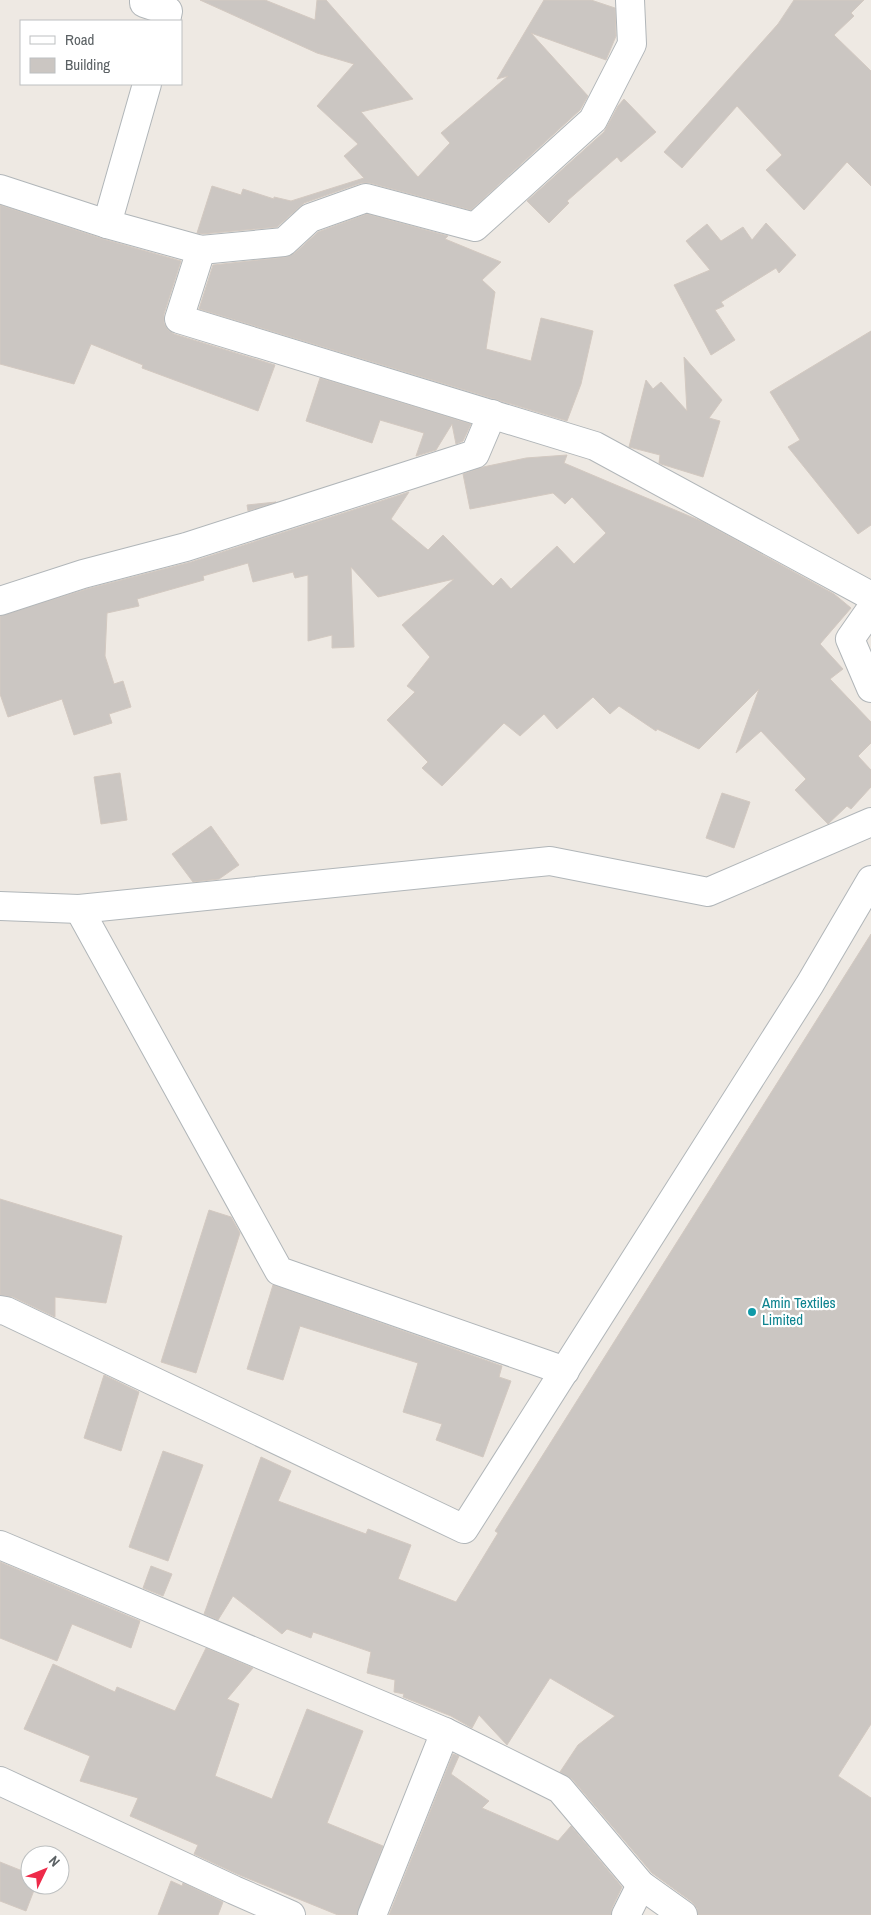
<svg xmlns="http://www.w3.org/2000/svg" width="871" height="1915" viewBox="0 0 871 1915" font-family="'Archivo Narrow',sans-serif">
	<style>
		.building { fill: #cbc6c2; stroke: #d3c9c1 }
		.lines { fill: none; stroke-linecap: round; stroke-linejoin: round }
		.street-casing { stroke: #b1b6b9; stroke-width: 30 }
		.street { stroke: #fff; stroke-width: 28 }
		.culture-dot { fill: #0f9aa8; stroke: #fff; stroke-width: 2 }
		.labels { text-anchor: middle; stroke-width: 4.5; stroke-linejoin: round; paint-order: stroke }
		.culture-label { font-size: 15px; fill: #0d838f; stroke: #fff; text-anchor: start }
	</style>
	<rect width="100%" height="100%" fill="#eee9e3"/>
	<g class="building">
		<polygon points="200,0 265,0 315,20 317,0 326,0 413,99 361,112 418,177 450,143 441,133 508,76 497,79 544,0 591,0 615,8 616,36 606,60 531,33 588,96 580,110 471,210 370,183 361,183 304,203 277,227 202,234 197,233 212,186 241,195 243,189 274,199 274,197 291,201 364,178 344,156 358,144 317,106 354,64 317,53"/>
		<polygon points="794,0 864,0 851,13 854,16 834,35 871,71 871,186 847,162 804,210 766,170 782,155 737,106 682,168 664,152 778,24"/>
		<polygon points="624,99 656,132 621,162 617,157 567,201 569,203 549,223 527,201 604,132 618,106"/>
		<polygon points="0,205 103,239 181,261 164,314 164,323 168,330 174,334 275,365 258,411 142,368 143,365 91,344 74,384 0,364"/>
		<polygon points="367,214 448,236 445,239 501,262 482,280 495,292 486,349 531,361 541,318 593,331 581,384 567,421 199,309 213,265 286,257 295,253 318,232"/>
		<polygon points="766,223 796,255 779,273 776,268 721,302 724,306 715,310 735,340 711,355 674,285 710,270 686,241 707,224 721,241 743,227 752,240"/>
		<polygon points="871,331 871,525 858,534 788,447 800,440 770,392"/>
		<polygon points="684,357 722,400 709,418 720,421 703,477 661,464 659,463 660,455 629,447 646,380 653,389 661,382 687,411"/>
		<polygon points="320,378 471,424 463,441 456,444 452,424 436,450 416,456 424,433 380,420 372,443 306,421"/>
		<polygon points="567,455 564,463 701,521 834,594 851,608 820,644 843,669 830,679 871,722 871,743 858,756 871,770 871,787 851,809 847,806 828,824 795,790 806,779 761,731 736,753 759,689 699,749 657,729 656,731 619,706 610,714 593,697 557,729 544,714 520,736 504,723 442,786 422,768 428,762 387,720 415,692 407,686 430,657 402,625 454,579 378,597 351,567 354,647 332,648 332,635 308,641 308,575 295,578 293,572 253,582 248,563 203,576 204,580 137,599 139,606 107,613 105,656 114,684 123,681 131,707 109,714 112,723 74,735 62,699 8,717 0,694 0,616 87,589 191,562 409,492 391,519 428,550 443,535 493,586 501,578 511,589 557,546 574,564 606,533 572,497 565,504 553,493 470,509 463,474 483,467 526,458"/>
		<polygon points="276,502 248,511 247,505"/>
		<polygon points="120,773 127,820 101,824 94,777"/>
		<polygon points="722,793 750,802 734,848 706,838"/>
		<polygon points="211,826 239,865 219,879 193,882 172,854"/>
		<polygon points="871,934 871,1724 838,1776 871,1798 871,1915 698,1915 697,1908 692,1902 652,1873 572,1779 560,1772 578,1745 615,1716 550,1678 507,1745 479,1715 472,1728 451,1716 403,1697 404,1694 394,1692 395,1680 367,1673 371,1652 313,1632 311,1638 287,1629 282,1634 233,1596 218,1620 204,1614 261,1457 291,1471 278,1501 366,1534 368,1529 411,1545 398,1579 456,1602 498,1533 495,1531"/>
		<polygon points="0,1199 122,1236 106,1303 55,1297 55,1317 13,1297 0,1295"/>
		<polygon points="209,1210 231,1217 240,1233 196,1373 161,1362"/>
		<polygon points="273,1285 502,1366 499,1377 511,1381 483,1457 436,1440 442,1424 403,1412 418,1363 300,1326 283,1380 247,1369"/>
		<polygon points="104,1375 139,1392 121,1451 84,1438"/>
		<polygon points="163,1451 203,1465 168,1561 129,1547"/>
		<polygon points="0,1562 140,1621 131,1648 72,1624 57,1661 0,1638"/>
		<polygon points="151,1566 172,1574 163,1596 143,1588"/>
		<polygon points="206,1648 253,1668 227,1699 239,1704 215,1776 272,1799 307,1709 363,1731 327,1823 383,1846 357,1915 338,1915 237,1874 194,1854 198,1845 130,1816 138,1798 80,1781 90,1756 24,1729 53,1664 115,1692 117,1687 175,1711"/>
		<polygon points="453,1754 459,1756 451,1774 489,1801 482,1808 558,1841 571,1826 622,1887 612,1908 611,1915 389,1915"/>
		<polygon points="0,1862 30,1874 30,1885 36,1885 26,1911 0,1901"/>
		<polygon points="171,1881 182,1886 183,1883 223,1902 218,1915 158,1915"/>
	</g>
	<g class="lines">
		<defs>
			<g id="street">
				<polyline points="144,0 144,3 168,11 166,21"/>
				<polyline points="0,189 107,224 201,250 284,242 310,218 366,198 475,227 593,120 632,44 630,0"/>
				<polyline points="107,224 147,84"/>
				<polyline points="201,250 179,319 595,446 871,596"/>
				<polyline points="0,601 83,574 186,547 475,454 492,414"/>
				<polyline points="871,609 850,639 871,688"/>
				<polyline points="0,906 79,909 550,861 708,892 871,822"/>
				<polyline points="79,909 279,1271 565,1371"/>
				<polyline points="0,1310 6,1311 464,1529 810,984 871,880"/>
				<polyline points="0,1545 445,1732 560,1789 641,1885 683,1915"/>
				<polyline points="0,1781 234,1890 291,1915"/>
				<polyline points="372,1915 445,1732"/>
				<polyline points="626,1915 641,1885"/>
			</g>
		</defs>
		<use href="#street" class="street-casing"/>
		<use href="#street" class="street"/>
	</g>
	<circle class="culture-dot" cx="752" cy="1312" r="5"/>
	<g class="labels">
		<g class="culture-label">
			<text x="762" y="1308">Amin Textiles<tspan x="762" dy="17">Limited</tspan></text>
		</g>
	</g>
	<rect x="20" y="20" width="162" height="65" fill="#ffffff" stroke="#bdc0c1"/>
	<rect x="30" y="36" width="25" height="8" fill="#ffffff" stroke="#bdc0c1"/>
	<text x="65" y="45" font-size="15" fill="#5b6164">Road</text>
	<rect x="30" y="58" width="25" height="15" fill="#cbc6c2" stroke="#bdc0c1"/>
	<text x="65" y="70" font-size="15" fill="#5b6164">Building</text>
	<g transform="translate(45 1870) rotate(47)"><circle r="24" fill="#ffffff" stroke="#bdc0c1"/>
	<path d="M0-4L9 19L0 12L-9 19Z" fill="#ee2a49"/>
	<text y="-8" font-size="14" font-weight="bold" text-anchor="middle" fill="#5b6164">N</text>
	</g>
</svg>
